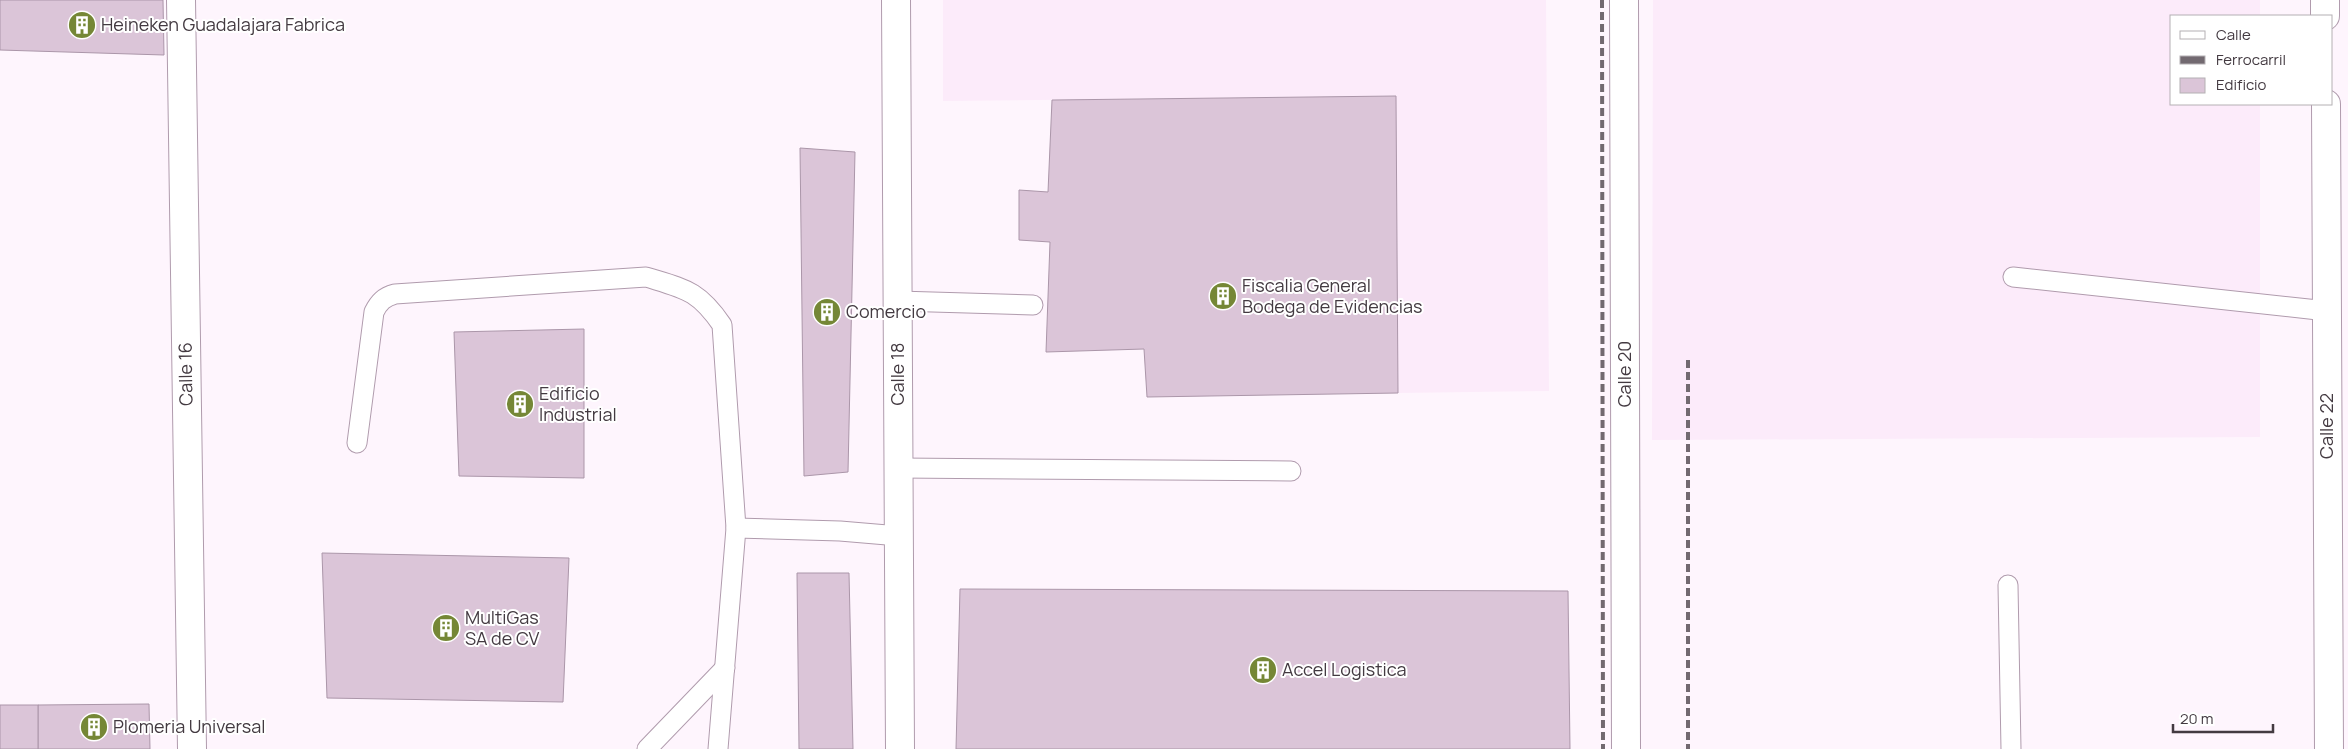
<svg xmlns="http://www.w3.org/2000/svg" width="2348" height="749" viewBox="0 0 2348 749" font-family="Manrope,sans-serif">
	<style>
		.built { fill: #fcebfa }
		.building { fill: #dbc5d8; stroke: #ab96a9 }
		.lines { fill: none; stroke-linecap: round; stroke-linejoin: round }
		.service-casing { stroke: #b09bad; stroke-width: 21 }
		.minor-casing { stroke: #b09bad; stroke-width: 30 }
		.service { stroke: #fff; stroke-width: 19 }
		.minor { stroke: #fff; stroke-width: 28 }
		.rail { stroke: #726970; stroke-width: 4; stroke-dasharray: 8 4; stroke-linecap: butt }
		.labels { text-anchor: middle; stroke-width: 4; stroke-linejoin: round; paint-order: stroke }
		.poi-label { font-size: 18px; fill: #433a41; stroke: #fff; text-anchor: start }
		.street-label { font-size: 18px; fill: #433a41; stroke: #fff }
	</style>
	<rect width="100%" height="100%" fill="#fef5fd"/>
	<g class="built">
		<polygon points="943,0 1546,0 1549,391 1398,393 1396,96 943,101"/>
		<polygon points="1653,0 2260,0 2260,16 2172,16 2172,104 2260,104 2260,437 1652,440"/>
	</g>
	<g class="building">
		<polygon points="0,0 163,0 164,55 0,50"/>
		<polygon points="1396,96 1398,393 1147,397 1144,349 1046,352 1050,242 1019,240 1019,190 1048,192 1052,100"/>
		<polygon points="800,148 855,152 848,472 804,476"/>
		<polygon points="584,329 584,478 459,476 454,332"/>
		<polygon points="322,553 569,558 563,702 327,698"/>
		<polygon points="797,573 849,573 853,749 799,749"/>
		<polygon points="960,589 1568,591 1570,749 956,749"/>
		<polygon points="149,704 150,749 38,749 38,705"/>
		<rect x="0" y="705" width="38" height="44"/>
	</g>
	<g class="lines">
		<defs>
			<g id="service">
				<polyline points="2013,277 2327,311"/>
				<polyline points="898,301 1033,305"/>
				<path d="M357,443L374,312C379,302 384,297 395,294L646,277C685,289 698,290 722,325L736,528L718,749"/>
				<polyline points="899,468 1291,471"/>
				<polyline points="736,528 840,531 899,536"/>
				<polyline points="2008,585 2011,749"/>
				<polyline points="647,749 725,668"/>
			</g>
			<g id="minor">
				<polyline points="181,0 192,749"/>
				<polyline points="896,0 900,749"/>
				<polyline points="1624,0 1626,749"/>
				<polyline points="2325,0 2325,16"/>
				<polyline points="2326,104 2329,749"/>
			</g>
		</defs>
		<use href="#service" class="service-casing"/>
		<use href="#minor" class="minor-casing"/>
		<use href="#service" class="service"/>
		<use href="#minor" class="minor"/>
		<g class="rail">
			<polyline points="1602,0 1603,749"/>
			<polyline points="1688,360 1688,749"/>
		</g>
	</g>
	<defs>
		<symbol id="building-disc" viewBox="-11 -11 22 22"><circle r="9.5" fill="#758736" stroke="#fff"/><path d="M-4-6H4V6H1V3H-1V6H-4ZM-2.5-4.3h1.7v1.8h-1.7ZM.8-4.3h1.7v1.8H.8ZM-2.5-1h1.7V.8h-1.7ZM.8-1h1.7V.8H.8Z" fill="#fff"/></symbol>
	</defs>
	<g fill-rule="evenodd">
		<use href="#building-disc" x="66" y="9" width="32" height="32"/>
		<use href="#building-disc" x="1207" y="280" width="32" height="32"/>
		<use href="#building-disc" x="811" y="296" width="32" height="32"/>
		<use href="#building-disc" x="504" y="388" width="32" height="32"/>
		<use href="#building-disc" x="430" y="612" width="32" height="32"/>
		<use href="#building-disc" x="1247" y="654" width="32" height="32"/>
		<use href="#building-disc" x="78" y="711" width="32" height="32"/>
	</g>
	<g class="labels">
		<g class="poi-label">
			<text x="101" y="31">Heineken Guadalajara Fabrica</text>
			<text x="1242" y="292">Fiscalia General<tspan x="1242" dy="21">Bodega de Evidencias</tspan></text>
			<text x="846" y="318">Comercio</text>
			<text x="539" y="400">Edificio<tspan x="539" dy="21">Industrial</tspan></text>
			<text x="465" y="624">MultiGas<tspan x="465" dy="21">SA de CV</tspan></text>
			<text x="1282" y="676">Accel Logistica</text>
			<text x="113" y="733">Plomeria Universal</text>
		</g>
		<g class="street-label">
			<text transform="translate(186 374) rotate(-91)" y="6">Calle 16</text>
			<text transform="translate(898 374) rotate(-90)" y="6">Calle 18</text>
			<text transform="translate(1625 374) rotate(-90)" y="6">Calle 20</text>
			<text transform="translate(2327 426) rotate(-90)" y="6">Calle 22</text>
		</g>
	</g>
	<rect x="2170" y="15" width="162" height="90" fill="#ffffff" stroke="#b4b0b3"/>
	<rect x="2180" y="31" width="25" height="8" fill="#ffffff" stroke="#b4b0b3"/>
	<text x="2216" y="40" font-size="15" fill="#433a41">Calle</text>
	<rect x="2180" y="56" width="25" height="8" fill="#726970" stroke="#b4b0b3"/>
	<text x="2216" y="65" font-size="15" fill="#433a41">Ferrocarril</text>
	<rect x="2180" y="78" width="25" height="15" fill="#dbc5d8" stroke="#b4b0b3"/>
	<text x="2216" y="90" font-size="15" fill="#433a41">Edificio</text>
	<path d="M2173 724v8h100v-8" fill="none" stroke="#433a41" stroke-width="2.5"/>
	<text x="2180" y="724" font-size="15" fill="#433a41" stroke="#ffffff" stroke-width="4" paint-order="stroke">20 m</text>
</svg>
